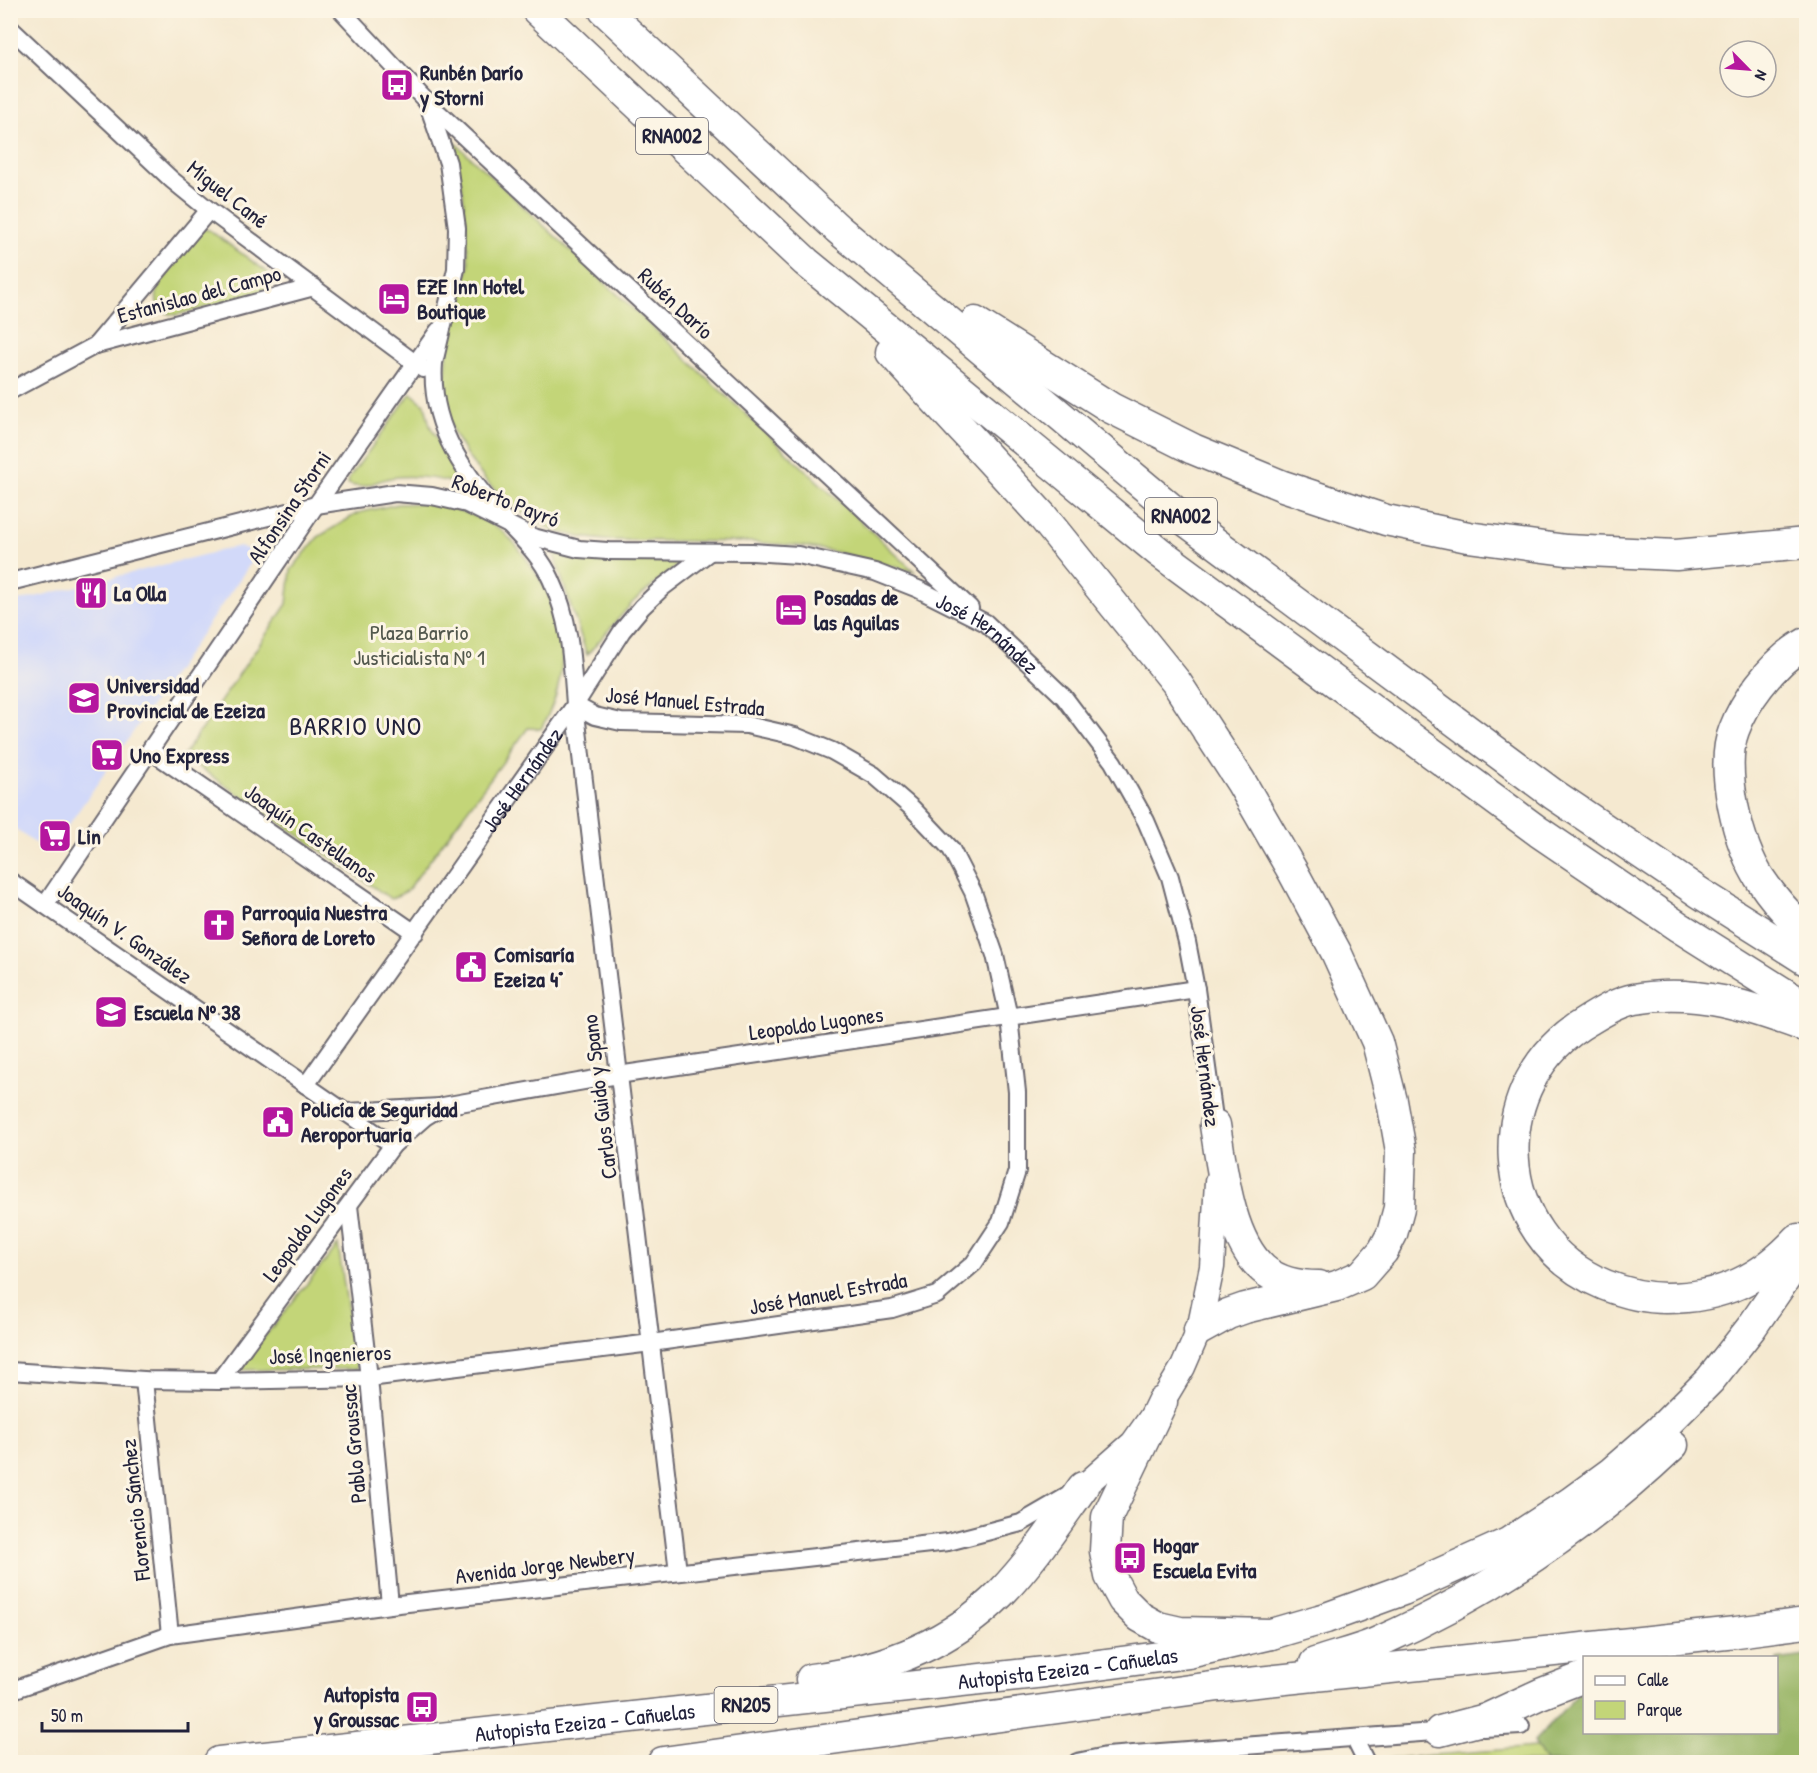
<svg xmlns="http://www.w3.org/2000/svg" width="1817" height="1773" viewBox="0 0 1817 1773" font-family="'Patrick Hand',sans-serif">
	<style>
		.built { fill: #d2d9f9 }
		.green { fill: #c3d578; stroke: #727c5a; stroke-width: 1.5 }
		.forest { fill: #9ab668; stroke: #5e6c52; stroke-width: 1.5 }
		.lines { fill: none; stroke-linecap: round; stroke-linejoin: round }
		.street-casing { stroke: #6c686f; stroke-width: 20 }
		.secondary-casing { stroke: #6c686f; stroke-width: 27 }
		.highway-casing { stroke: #6c686f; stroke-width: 33 }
		.street { stroke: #fff; stroke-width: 16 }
		.secondary { stroke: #fff; stroke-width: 24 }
		.highway { stroke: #fff; stroke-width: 30 }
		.labels { text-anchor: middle; stroke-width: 6; stroke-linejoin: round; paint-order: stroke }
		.shield { fill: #fcf5e5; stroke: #63616e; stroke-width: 1.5 }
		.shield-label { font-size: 21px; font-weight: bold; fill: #22223b }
		.poi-label { font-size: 22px; font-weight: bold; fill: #22223b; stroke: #fcf5e5; text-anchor: start }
		.street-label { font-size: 22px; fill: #22223b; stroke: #fcf5e5 }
		.park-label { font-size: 22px; fill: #52584d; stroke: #fcf5e5 }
		.quarter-label { font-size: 26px; letter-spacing: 1.5px; fill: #22223b; stroke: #fcf5e5 }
	</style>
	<rect width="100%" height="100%" fill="#fcf5e5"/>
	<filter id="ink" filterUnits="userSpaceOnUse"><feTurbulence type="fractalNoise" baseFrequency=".0167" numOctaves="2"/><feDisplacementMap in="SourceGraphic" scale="12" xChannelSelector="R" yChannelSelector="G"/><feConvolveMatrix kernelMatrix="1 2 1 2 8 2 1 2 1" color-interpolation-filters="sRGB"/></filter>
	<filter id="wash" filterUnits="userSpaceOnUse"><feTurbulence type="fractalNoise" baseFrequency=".008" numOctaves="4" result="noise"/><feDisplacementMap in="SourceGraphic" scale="24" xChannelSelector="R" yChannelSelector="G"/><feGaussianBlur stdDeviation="1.35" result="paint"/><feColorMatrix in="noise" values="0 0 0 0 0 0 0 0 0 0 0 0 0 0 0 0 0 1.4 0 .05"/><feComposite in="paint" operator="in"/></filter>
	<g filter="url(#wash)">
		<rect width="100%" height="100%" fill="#f5e9d0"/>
		<polygon class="built" points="239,546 252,551 255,557 49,853 11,826 11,603"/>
		<g class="green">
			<polygon points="452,140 915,572 836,552 801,546 752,542 605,540 580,537 552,530 512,506 486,481 468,457 454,434 448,416 444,389 449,338 469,266 463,192"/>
			<path d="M203,229L209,230L274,277L276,281L269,292L176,315C157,313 153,302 159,285L199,231Z"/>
			<path d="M411,393L425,405L430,426L456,471L457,476L453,483C434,477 409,475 390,478C373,481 365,491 348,484L349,478Z"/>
			<path d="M434,503C455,509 480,516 498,528C512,538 525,556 534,570C560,607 569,646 557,691C554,704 547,717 541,729L528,728L407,891L391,899L183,756L287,604L291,570L318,537L358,513L398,504Z"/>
			<polygon points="553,552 680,563 633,602 587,655"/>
			<polygon points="338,1245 357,1369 238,1370"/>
			<polygon points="1776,1732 1806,1762 1387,1762 1385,1759 1549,1746"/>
		</g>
		<polygon class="forest" points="1806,1656 1806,1762 1546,1762 1534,1742 1584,1687 1584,1732 1776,1732 1777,1660"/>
	</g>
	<g filter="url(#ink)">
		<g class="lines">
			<defs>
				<g id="street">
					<polyline points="341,10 427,102 970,608"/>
					<polyline points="10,28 172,180 209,210 423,369"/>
					<path d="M427,102L448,163L457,228L456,269L434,363C429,431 468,477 509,525C525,542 541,557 551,579C570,619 572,661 575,705L678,1572"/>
					<polyline points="96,345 209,210"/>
					<polyline points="10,391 96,345 314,287"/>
					<path id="s1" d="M10,582L316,505L395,493L432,496L467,504L533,537L579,549L608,551L752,552L798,555L875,572L918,589L986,623L1064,697L1113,762L1146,821L1170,877L1187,942L1196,989L1215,1125"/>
					<polyline points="151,751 415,933"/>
					<polyline points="10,881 393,1145"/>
					<polyline points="45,905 316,505 438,331"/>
					<path id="s2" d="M306,1085L575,705L622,631L642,607L663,587L708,553"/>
					<polyline points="347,1112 440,1107"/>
					<polyline points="349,1206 369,1378 390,1605"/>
					<polyline points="10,1371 144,1380 219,1381 369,1378 651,1343 892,1309 937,1295 974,1263 1001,1222 1017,1171 1017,1092 1009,1017 995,955 973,892 951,849 912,808 874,775 832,751 795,736 747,725 621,722 595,716 575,705"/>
					<polyline points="144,1380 170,1635"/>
					<polyline points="219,1381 393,1145 425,1117 443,1106 618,1075 1196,989"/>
					<polyline points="10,1691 170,1635 390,1605 948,1542 1021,1523 1071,1494"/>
					<polyline points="1483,1728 1521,1726"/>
					<polyline points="1354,1738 1366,1762"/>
					<polyline points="1077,1762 1106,1756 1448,1731"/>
				</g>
				<polyline id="secondary" points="1083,1487 1133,1443 1162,1402 1183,1367 1199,1330 1212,1267 1217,1182"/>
				<g id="highway">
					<polyline points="537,10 806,262 1159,552 1539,832 1679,927 1806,1007"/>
					<polyline points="604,10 838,229 1186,521 1553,794 1700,893 1806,960"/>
					<polyline points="975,322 1111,408 1193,449 1283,486 1386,520 1468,537 1566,550 1676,555 1806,543"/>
					<polyline points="891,352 1043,517 1176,682 1241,782 1293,872 1336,952 1377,1042 1392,1101 1401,1151 1399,1208 1392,1234 1383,1251 1362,1275 1337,1286 1245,1308 1228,1314 1199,1330"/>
					<path d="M1806,643C1788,653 1772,669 1759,686C1749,699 1740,714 1734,730C1719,768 1738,847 1761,880C1773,898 1790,917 1806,932"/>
					<path d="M1215,1125C1222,1168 1229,1239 1263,1269C1278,1282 1300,1286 1319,1286"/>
					<path d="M1798,1239C1761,1279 1722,1298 1666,1298C1645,1298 1625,1293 1605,1285C1490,1238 1482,1081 1589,1020C1602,1012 1618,1002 1634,999C1697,988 1749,1006 1806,1027"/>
					<polyline points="1162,1402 1107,1517 1105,1551 1110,1576 1123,1600 1140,1617 1158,1627 1180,1632 1271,1634 1326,1618 1403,1590 1508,1543 1571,1502 1612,1472 1659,1431 1710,1380 1751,1328 1806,1248"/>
					<path d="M1315,1663C1335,1656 1357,1651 1376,1643C1485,1595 1587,1527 1673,1445"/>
					<path d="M811,1679C882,1670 950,1644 1001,1593C1032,1561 1057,1523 1083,1487"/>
					<polyline points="1440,1731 1486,1719 1540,1694 1584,1677"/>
					<path id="s3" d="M219,1762L1045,1672L1189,1653L1271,1634"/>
					<polyline points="663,1762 1219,1686 1736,1632 1806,1623"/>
				</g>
			</defs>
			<use href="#street" class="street-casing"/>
			<use href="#secondary" class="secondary-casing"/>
			<use href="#highway" class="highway-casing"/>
			<use href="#street" class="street"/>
			<use href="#secondary" class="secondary"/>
			<use href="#highway" class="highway"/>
		</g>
	</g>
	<defs>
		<symbol id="bus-square" viewBox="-11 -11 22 22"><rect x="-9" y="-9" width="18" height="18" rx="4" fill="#b5179e" stroke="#fcf5e5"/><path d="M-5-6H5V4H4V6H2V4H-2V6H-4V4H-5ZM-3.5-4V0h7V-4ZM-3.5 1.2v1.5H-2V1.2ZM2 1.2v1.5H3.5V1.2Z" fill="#fff"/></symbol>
		<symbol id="hotel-square" viewBox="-11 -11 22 22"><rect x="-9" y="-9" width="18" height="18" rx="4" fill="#b5179e" stroke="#fcf5e5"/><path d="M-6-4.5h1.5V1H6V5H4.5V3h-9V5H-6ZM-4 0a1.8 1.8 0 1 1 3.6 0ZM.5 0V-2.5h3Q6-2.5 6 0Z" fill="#fff"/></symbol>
		<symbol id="restaurant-square" viewBox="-11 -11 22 22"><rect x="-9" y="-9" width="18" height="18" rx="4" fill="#b5179e" stroke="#fcf5e5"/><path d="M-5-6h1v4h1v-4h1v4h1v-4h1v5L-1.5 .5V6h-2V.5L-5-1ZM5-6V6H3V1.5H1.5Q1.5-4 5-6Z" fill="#fff"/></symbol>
		<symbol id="university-square" viewBox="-11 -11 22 22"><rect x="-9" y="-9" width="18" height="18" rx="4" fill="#b5179e" stroke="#fcf5e5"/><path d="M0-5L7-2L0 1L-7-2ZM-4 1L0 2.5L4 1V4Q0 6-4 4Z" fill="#fff"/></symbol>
		<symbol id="supermarket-square" viewBox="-11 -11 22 22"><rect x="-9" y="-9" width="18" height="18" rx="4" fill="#b5179e" stroke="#fcf5e5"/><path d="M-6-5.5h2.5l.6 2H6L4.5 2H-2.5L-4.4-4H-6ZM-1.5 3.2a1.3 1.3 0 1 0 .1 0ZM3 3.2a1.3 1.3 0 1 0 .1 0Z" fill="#fff"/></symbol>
		<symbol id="church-square" viewBox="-11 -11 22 22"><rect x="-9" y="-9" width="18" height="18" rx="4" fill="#b5179e" stroke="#fcf5e5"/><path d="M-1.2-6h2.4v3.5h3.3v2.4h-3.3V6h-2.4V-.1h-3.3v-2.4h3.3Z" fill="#fff"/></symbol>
		<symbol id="civic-square" viewBox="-11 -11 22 22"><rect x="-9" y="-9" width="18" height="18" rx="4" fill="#b5179e" stroke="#fcf5e5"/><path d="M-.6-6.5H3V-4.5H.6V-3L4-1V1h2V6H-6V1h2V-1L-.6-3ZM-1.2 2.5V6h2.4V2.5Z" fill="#fff"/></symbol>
		<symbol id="school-square" viewBox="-11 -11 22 22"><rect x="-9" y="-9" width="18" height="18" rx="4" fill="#b5179e" stroke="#fcf5e5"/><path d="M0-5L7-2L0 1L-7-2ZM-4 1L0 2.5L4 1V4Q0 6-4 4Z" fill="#fff"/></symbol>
	</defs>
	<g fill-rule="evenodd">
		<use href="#bus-square" x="378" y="66" width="38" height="38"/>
		<use href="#hotel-square" x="375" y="280" width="38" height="38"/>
		<use href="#restaurant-square" x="72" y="574" width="38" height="38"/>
		<use href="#hotel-square" x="772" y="591" width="38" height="38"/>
		<use href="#university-square" x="65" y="679" width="38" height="38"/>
		<use href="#supermarket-square" x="88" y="736" width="38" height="38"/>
		<use href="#supermarket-square" x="36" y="817" width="38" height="38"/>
		<use href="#church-square" x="200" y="906" width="38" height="38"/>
		<use href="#civic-square" x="452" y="948" width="38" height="38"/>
		<use href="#school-square" x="92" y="993" width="38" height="38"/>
		<use href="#civic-square" x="259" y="1103" width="38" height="38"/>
		<use href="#bus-square" x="1111" y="1539" width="38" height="38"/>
		<use href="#bus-square" x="403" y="1688" width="38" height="38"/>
	</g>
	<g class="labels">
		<g class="shield">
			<rect x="636" y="118" width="72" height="36" rx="4.5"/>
			<rect x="1145" y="498" width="72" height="36" rx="4.5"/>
			<rect x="714.5" y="1687" width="63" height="36" rx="4.5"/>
		</g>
		<g class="shield-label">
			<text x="672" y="143">RNA002</text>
			<text x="1181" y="523">RNA002</text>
			<text x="746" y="1712">RN205</text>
		</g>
		<g class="poi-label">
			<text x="420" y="80">Runbén Darío<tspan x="420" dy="25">y Storni</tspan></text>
			<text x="417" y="294">EZE Inn Hotel<tspan x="417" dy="25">Boutique</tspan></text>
			<text x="114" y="601">La Olla</text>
			<text x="814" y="605">Posadas de<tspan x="814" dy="25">las Aguilas</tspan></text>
			<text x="107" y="693">Universidad<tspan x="107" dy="25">Provincial de Ezeiza</tspan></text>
			<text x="130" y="763">Uno Express</text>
			<text x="78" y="844">Lin</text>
			<text x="242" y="920">Parroquia Nuestra<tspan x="242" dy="25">Señora de Loreto</tspan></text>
			<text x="494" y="962">Comisaría<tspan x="494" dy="25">Ezeiza 4°</tspan></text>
			<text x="134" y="1020">Escuela Nº 38</text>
			<text x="301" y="1117">Policía de Seguridad<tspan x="301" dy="25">Aeroportuaria</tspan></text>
			<text x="1153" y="1553">Hogar<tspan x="1153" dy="25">Escuela Evita</tspan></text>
			<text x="399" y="1702" text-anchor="end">Autopista<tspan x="399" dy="25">y Groussac</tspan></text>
		</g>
		<g class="street-label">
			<text transform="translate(228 194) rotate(38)" y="8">Miguel Cané</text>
			<text transform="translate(199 294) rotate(-15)" y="8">Estanislao del Campo</text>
			<text transform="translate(676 303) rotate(43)" y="8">Rubén Darío</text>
			<text transform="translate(506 500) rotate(21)" y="8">Roberto Payró</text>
			<text transform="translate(289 507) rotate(-56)" y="8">Alfonsina Storni</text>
			<text dy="8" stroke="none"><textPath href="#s1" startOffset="1017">José Hernández</textPath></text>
			<text transform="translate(685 701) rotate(5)" y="8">José Manuel Estrada</text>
			<text dy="8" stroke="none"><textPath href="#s2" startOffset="374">José Hernández</textPath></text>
			<text transform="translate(311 833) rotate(35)" y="8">Joaquín Castellanos</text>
			<text transform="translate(125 933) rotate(35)" y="8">Joaquín V. González</text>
			<text transform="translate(816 1023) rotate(-8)" y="8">Leopoldo Lugones</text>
			<text transform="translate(1206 1066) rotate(83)" y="8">José Hernández</text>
			<text transform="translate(599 1097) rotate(-97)" y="8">Carlos Guido y Spano</text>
			<text transform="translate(307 1224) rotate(-54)" y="8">Leopoldo Lugones</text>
			<text transform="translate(828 1293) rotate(-10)" y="8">José Manuel Estrada</text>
			<text transform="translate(330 1354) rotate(-2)" y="8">José Ingenieros</text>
			<text transform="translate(353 1444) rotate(-95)" y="8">Pablo Groussac</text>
			<text transform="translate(135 1510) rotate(-96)" y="8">Florencio Sánchez</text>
			<text transform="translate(545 1565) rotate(-7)" y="8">Avenida Jorge Newbery</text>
			<text dy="8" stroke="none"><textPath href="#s3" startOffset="854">Autopista Ezeiza - Cañuelas</textPath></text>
			<text dy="8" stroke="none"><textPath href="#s3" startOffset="368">Autopista Ezeiza - Cañuelas</textPath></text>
		</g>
		<g class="park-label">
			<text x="419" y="640">Plaza Barrio<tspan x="419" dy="25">Justicialista Nº 1</tspan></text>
		</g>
		<g class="quarter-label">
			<text x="356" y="735">BARRIO UNO</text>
		</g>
	</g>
	<rect width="1817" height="1773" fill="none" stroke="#fcf5e5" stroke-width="36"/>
	<rect x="1583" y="1656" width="195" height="78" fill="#fcf5e5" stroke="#a5a1a1" stroke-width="1.5"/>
	<rect x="1595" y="1676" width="30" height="9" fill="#ffffff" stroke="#a5a1a1" stroke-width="1.5"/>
	<text x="1637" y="1686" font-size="18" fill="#22223b">Calle</text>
	<rect x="1595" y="1701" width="30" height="18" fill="#c3d578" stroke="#a5a1a1" stroke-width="1.5"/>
	<text x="1637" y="1716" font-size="18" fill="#22223b">Parque</text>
	<g transform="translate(1748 69) rotate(115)"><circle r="28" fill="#fcf5e5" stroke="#a5a1a1" stroke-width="1.5"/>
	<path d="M0-4.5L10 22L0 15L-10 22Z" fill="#b5179e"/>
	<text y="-9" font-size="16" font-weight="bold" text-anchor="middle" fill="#22223b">N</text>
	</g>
	<path d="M42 1722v9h146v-9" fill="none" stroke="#22223b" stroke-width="3"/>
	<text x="51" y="1722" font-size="18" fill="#22223b" stroke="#fcf5e5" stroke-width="4.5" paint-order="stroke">50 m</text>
</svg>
